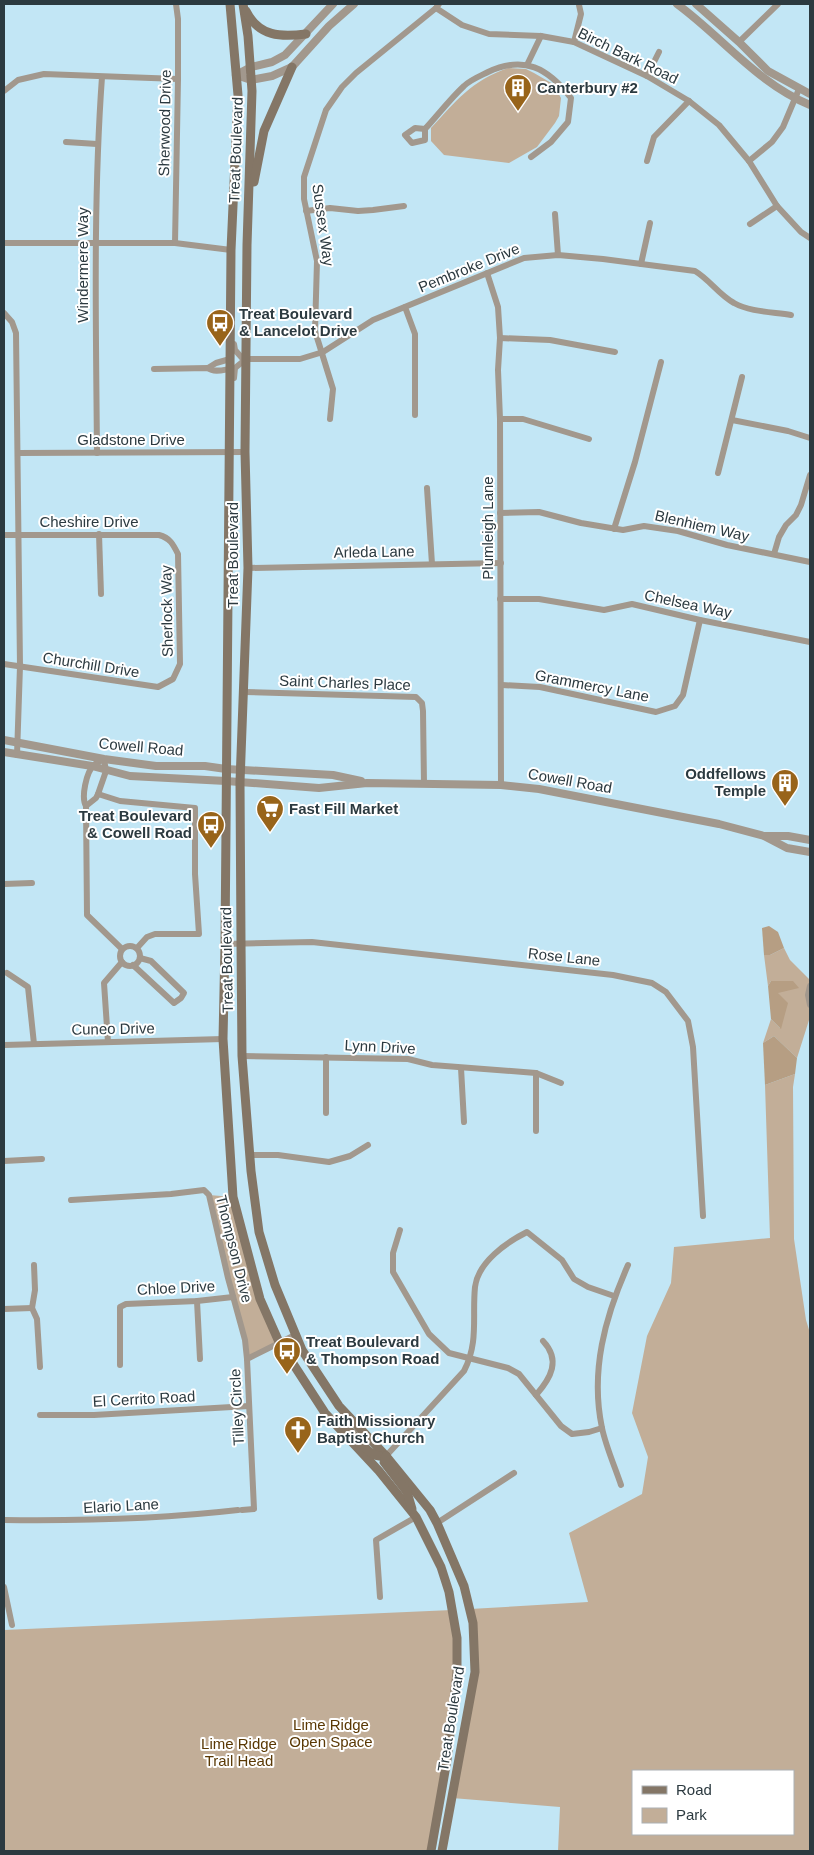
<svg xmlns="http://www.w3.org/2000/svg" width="814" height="1855" viewBox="0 0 814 1855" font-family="Arial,sans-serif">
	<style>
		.green { fill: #c2ae98; fill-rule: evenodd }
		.forest { fill: #b69e83 }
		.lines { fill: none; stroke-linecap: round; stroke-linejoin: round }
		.minor { stroke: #a2988d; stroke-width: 6 }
		.tertiary { stroke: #a2988d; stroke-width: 8 }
		.secondary { stroke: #847666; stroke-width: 9 }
		.labels { text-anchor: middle; stroke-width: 4; stroke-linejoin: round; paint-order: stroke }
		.street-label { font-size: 15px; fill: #2c3a40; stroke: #fff }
		.poi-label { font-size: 15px; font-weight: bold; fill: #2c3a40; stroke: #fff; text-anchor: start }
		.park-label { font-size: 15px; fill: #5a3804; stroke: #fff }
	</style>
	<rect width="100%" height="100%" fill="#c2e6f5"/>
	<g class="green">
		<path d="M508,68L526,69L534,73L553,84L561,98L559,116L555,123L537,147L509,163L444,155L431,141V128C456,101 471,81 508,68Z"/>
		<polygon points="784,948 790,960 810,980 810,1017 797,1058 774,1036 763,1043 771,1019 780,1028 778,993 771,981 768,986 764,955 770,955"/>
		<path d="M795,1074L793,1087L794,1239L806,1320L810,1333V1851H558L560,1807L452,1798L475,1672L470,1609L588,1602L569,1533L642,1494L648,1457L632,1413L647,1336L671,1283L674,1247L770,1238L765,1085ZM633,1771H793V1834H633Z"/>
		<polygon points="209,1195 233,1197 260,1299 279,1342 247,1359"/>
		<polygon points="452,1610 457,1673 431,1851 4,1851 4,1630"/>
	</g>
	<g class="forest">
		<polygon points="769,926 778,932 784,948 770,955 764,955 762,928"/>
		<polygon points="771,981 793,981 799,988 778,993 788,1003 781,1029 771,1019 768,986"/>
		<polygon points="774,1036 797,1058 795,1074 765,1085 763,1043"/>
	</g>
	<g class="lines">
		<g class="minor">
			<polyline points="436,8 462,25 489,34 541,36 574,42 647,76 689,101 719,125 749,161 777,206 801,232 810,238"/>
			<polyline points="574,42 581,14 579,5"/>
			<polyline points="739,42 778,4"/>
			<polyline points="527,65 541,36"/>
			<polyline points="647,76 659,52"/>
			<polyline points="4,91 18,80 44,74 178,79"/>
			<path d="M425,129L415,128L405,135L412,143L425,140V129C438,115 450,99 464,86C470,80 480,76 488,72C524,55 548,68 571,98L568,122L551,142L531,157"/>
			<polyline points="66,142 97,144"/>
			<polyline points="647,161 654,137 689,101"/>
			<polyline points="749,161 772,142 783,127 799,89"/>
			<polyline points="306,211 330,208 358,211 373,210 404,206"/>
			<polyline points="555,214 558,255"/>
			<polyline points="750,224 777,206"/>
			<polyline points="4,243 175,243 231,250"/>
			<polyline points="175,243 178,79 178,19 176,4"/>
			<polyline points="641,264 650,223"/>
			<polyline points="487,273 498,307 500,338 498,370 500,419 501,785"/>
			<polyline points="405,307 415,334 415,415"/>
			<polyline points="4,313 12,322 16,333 20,666 17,755"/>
			<polyline points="500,338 550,340 615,352"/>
			<path d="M234,344L235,350L243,359H300L323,352L373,320L524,258L558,255L603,259L695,271C710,280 719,295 734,303C750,312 773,312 791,315"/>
			<polyline points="208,368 216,363 230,359"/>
			<path d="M154,369L208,368C214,373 223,370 230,369"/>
			<polyline points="234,378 235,368 246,359"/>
			<polyline points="330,419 333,389 315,331 317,261 304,199 304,177 326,110 342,87 356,73 436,8 439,4"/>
			<polyline points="500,419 523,419 589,439"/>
			<polyline points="732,420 788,431 810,438"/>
			<polyline points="18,453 245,452"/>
			<path d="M97,453C96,328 93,202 102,77"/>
			<polyline points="718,473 742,377"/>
			<polyline points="427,488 432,564"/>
			<polyline points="500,513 539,512 581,523 623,530 644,526 678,531 727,545 810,562"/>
			<polyline points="614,529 635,462 661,362"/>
			<polyline points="99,534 101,594"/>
			<path d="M4,535H159C170,538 173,544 178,554L180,664L173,679L158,687L4,664"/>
			<polyline points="774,554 779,537 786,525 796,515 801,505 810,475"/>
			<polyline points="248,568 501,563"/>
			<polyline points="500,599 539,599 604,610 632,604 700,620 810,642"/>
			<polyline points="502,685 540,687 656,712 675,706 683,695 700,620"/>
			<polyline points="245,692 416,697 422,703 423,711 424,784"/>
			<path d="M98,794L106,771L104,759C101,761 96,763 94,765C86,772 81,798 86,806L87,915L122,949"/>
			<polyline points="86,806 96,798 98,794 120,801 195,808 195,874 199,934 155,934 147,937 137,948"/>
			<polyline points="4,884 32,883"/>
			<polyline points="225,944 312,942 613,975 652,983 666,992 688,1021 693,1047 703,1216"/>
			<circle cx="130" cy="956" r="10"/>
			<polyline points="133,965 174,1003 181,998 184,993 151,961 140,958"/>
			<polyline points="7,973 28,987 34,1044"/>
			<polyline points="810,986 808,995 810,1005"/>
			<polyline points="108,1042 104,983 122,962"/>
			<polyline points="4,1045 223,1039"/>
			<polyline points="242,1056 408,1059 432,1065 536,1073 561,1083"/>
			<polyline points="326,1057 326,1113"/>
			<polyline points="461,1068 464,1122"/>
			<polyline points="536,1073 536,1131"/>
			<polyline points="250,1155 278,1155 329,1162 350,1156 368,1145"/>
			<polyline points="4,1161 42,1159"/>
			<polyline points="71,1200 171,1194 204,1190 209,1195 228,1278 245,1340 247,1359"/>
			<polyline points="400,1230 393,1253 393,1272 429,1334 449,1353 508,1368 519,1374 561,1426 572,1434 589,1432 602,1428"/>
			<polyline points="197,1301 200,1359"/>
			<polyline points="32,1308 37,1319 40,1367"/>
			<polyline points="32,1308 35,1290 34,1265"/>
			<polyline points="4,1309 32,1308"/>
			<polyline points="120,1365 120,1307 126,1304 197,1301 233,1297"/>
			<path d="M536,1395C551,1378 561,1360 543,1341"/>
			<polyline points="40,1415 94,1415 249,1406"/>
			<path d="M386,1456L464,1371C479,1342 472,1317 475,1287C478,1262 507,1242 527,1232L562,1260L574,1279L588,1287L614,1296"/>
			<path d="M621,1485C615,1467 606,1447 602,1428C590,1371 605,1317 628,1265"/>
			<polyline points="242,1510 254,1509 247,1359 295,1335"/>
			<path d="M4,1520C82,1521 160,1519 238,1510"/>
			<polyline points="437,1523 514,1473"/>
			<polyline points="4,1587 12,1625"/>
			<polyline points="380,1597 376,1540 416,1517"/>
		</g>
		<g class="tertiary">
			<path d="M677,4C722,37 757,83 810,105"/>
			<polyline points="696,4 739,42 768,71 810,94"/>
			<polyline points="236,75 251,80 272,76 292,67 329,26 354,4"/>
			<polyline points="236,75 251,67 272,62 285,55 333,4"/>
			<polyline points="4,740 104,759 156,766 205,766 226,769 333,775 361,781"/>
			<polyline points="4,752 92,766 130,776 226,781 319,788 367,783 501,785 539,789 719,824 764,836 787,848 810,852"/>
			<polyline points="765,836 788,836 810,840"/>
		</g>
		<g class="secondary">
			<polyline points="230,4 238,95 231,250 225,944 223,1039 233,1197 260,1299 279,1342 325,1413 379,1471 416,1517 441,1567 449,1592 457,1638 457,1673 447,1760 431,1851"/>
			<polyline points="243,4 248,36 252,91 247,245 245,452 248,568 240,782 241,943 242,1056 251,1171 259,1232 275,1285 302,1350 339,1406 386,1456 430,1510 437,1523 464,1586 473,1623 475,1672 442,1851"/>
			<path d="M246,11C259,37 281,37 306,34"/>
			<polyline points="254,182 264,131 292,67"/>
			<path d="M340,1426C344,1428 348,1429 351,1432C361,1441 369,1459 386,1456"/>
			<polyline points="386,1456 384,1462 407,1492 412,1509"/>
		</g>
	</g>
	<defs>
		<symbol id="building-pin" viewBox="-11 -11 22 30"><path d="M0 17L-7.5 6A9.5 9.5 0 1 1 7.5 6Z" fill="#98641a" stroke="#fff"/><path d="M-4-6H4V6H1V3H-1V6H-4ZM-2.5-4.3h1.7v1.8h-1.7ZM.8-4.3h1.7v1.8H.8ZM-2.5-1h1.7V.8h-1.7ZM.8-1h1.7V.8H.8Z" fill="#fff"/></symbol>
		<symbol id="bus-pin" viewBox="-11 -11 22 30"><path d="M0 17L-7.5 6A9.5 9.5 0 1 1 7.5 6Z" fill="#98641a" stroke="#fff"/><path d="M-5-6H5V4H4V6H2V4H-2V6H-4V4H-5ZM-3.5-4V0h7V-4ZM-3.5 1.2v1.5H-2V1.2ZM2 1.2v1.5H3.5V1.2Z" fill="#fff"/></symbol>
		<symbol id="supermarket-pin" viewBox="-11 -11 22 30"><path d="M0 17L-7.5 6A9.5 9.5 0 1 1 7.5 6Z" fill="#98641a" stroke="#fff"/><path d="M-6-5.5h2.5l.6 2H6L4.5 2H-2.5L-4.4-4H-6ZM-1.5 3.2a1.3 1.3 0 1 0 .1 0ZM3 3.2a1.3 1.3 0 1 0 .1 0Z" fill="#fff"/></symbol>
		<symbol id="church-pin" viewBox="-11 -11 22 30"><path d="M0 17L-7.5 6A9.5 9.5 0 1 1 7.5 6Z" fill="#98641a" stroke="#fff"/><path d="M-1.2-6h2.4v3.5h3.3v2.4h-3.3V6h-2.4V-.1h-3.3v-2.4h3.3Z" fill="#fff"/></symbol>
	</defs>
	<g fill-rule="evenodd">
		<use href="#building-pin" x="502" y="72" width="32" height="43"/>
		<use href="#bus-pin" x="204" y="307" width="32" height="43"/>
		<use href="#building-pin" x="769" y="767" width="32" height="43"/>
		<use href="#supermarket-pin" x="254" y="793" width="32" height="43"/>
		<use href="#bus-pin" x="195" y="809" width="32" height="43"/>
		<use href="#bus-pin" x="271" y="1335" width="32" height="43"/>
		<use href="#church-pin" x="282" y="1414" width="32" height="43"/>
	</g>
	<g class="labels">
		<g class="street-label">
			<text transform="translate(628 56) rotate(26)" y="5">Birch Bark Road</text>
			<text transform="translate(165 123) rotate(-89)" y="5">Sherwood Drive</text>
			<text transform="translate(236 150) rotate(-88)" y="5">Treat Boulevard</text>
			<text transform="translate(323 225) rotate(82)" y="5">Sussex Way</text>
			<text transform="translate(83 265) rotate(-90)" y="5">Windermere Way</text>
			<text transform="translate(469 268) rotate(-22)" y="5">Pembroke Drive</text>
			<text x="131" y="445">Gladstone Drive</text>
			<text x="89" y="527">Cheshire Drive</text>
			<text transform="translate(702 526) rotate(13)" y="5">Blenhiem Way</text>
			<text transform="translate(488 528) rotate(-90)" y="5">Plumleigh Lane</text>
			<text transform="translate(374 552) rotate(-1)" y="5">Arleda Lane</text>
			<text transform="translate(233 555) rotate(-90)" y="5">Treat Boulevard</text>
			<text transform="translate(688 604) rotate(12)" y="5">Chelsea Way</text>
			<text transform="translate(167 611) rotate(-91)" y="5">Sherlock Way</text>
			<text transform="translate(91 665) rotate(9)" y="5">Churchill Drive</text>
			<text transform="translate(345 683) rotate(2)" y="5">Saint Charles Place</text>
			<text transform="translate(592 686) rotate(11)" y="5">Grammercy Lane</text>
			<text transform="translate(141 747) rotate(5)" y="5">Cowell Road</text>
			<text transform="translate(570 781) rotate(10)" y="5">Cowell Road</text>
			<text transform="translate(564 957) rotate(6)" y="5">Rose Lane</text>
			<text transform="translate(227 960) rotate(-91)" y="5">Treat Boulevard</text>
			<text transform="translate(113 1029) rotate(-1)" y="5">Cuneo Drive</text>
			<text transform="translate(380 1047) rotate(3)" y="5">Lynn Drive</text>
			<text transform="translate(234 1249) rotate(76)" y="5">Thompson Drive</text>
			<text transform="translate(176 1288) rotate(-3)" y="5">Chloe Drive</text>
			<text transform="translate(144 1399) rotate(-3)" y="5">El Cerrito Road</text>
			<text transform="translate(237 1407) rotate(-93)" y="5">Tilley Circle</text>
			<text transform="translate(121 1506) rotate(-3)" y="5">Elario Lane</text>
			<text transform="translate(451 1719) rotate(-81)" y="5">Treat Boulevard</text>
		</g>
		<g class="poi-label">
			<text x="537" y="93">Canterbury #2</text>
			<text x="239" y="319">Treat Boulevard<tspan x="239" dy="17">&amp; Lancelot Drive</tspan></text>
			<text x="766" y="779" text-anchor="end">Oddfellows<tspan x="766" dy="17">Temple</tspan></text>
			<text x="289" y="814">Fast Fill Market</text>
			<text x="192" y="821" text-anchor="end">Treat Boulevard<tspan x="192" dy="17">&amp; Cowell Road</tspan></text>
			<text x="306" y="1347">Treat Boulevard<tspan x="306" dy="17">&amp; Thompson Road</tspan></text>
			<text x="317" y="1426">Faith Missionary<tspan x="317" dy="17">Baptist Church</tspan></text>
		</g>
		<g class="park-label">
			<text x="331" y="1730">Lime Ridge<tspan x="331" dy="17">Open Space</tspan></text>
			<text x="239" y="1749">Lime Ridge<tspan x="239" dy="17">Trail Head</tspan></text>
		</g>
	</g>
	<rect width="814" height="1855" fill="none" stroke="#2c3a40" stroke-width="10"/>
	<rect x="632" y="1770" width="162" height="65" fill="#ffffff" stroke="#abb0b3"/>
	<rect x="642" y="1786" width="25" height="8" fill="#847666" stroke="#abb0b3"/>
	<text x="676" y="1795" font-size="15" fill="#2c3a40">Road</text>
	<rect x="642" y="1808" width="25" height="15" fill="#c2ae98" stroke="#abb0b3"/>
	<text x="676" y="1820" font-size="15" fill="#2c3a40">Park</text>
</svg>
